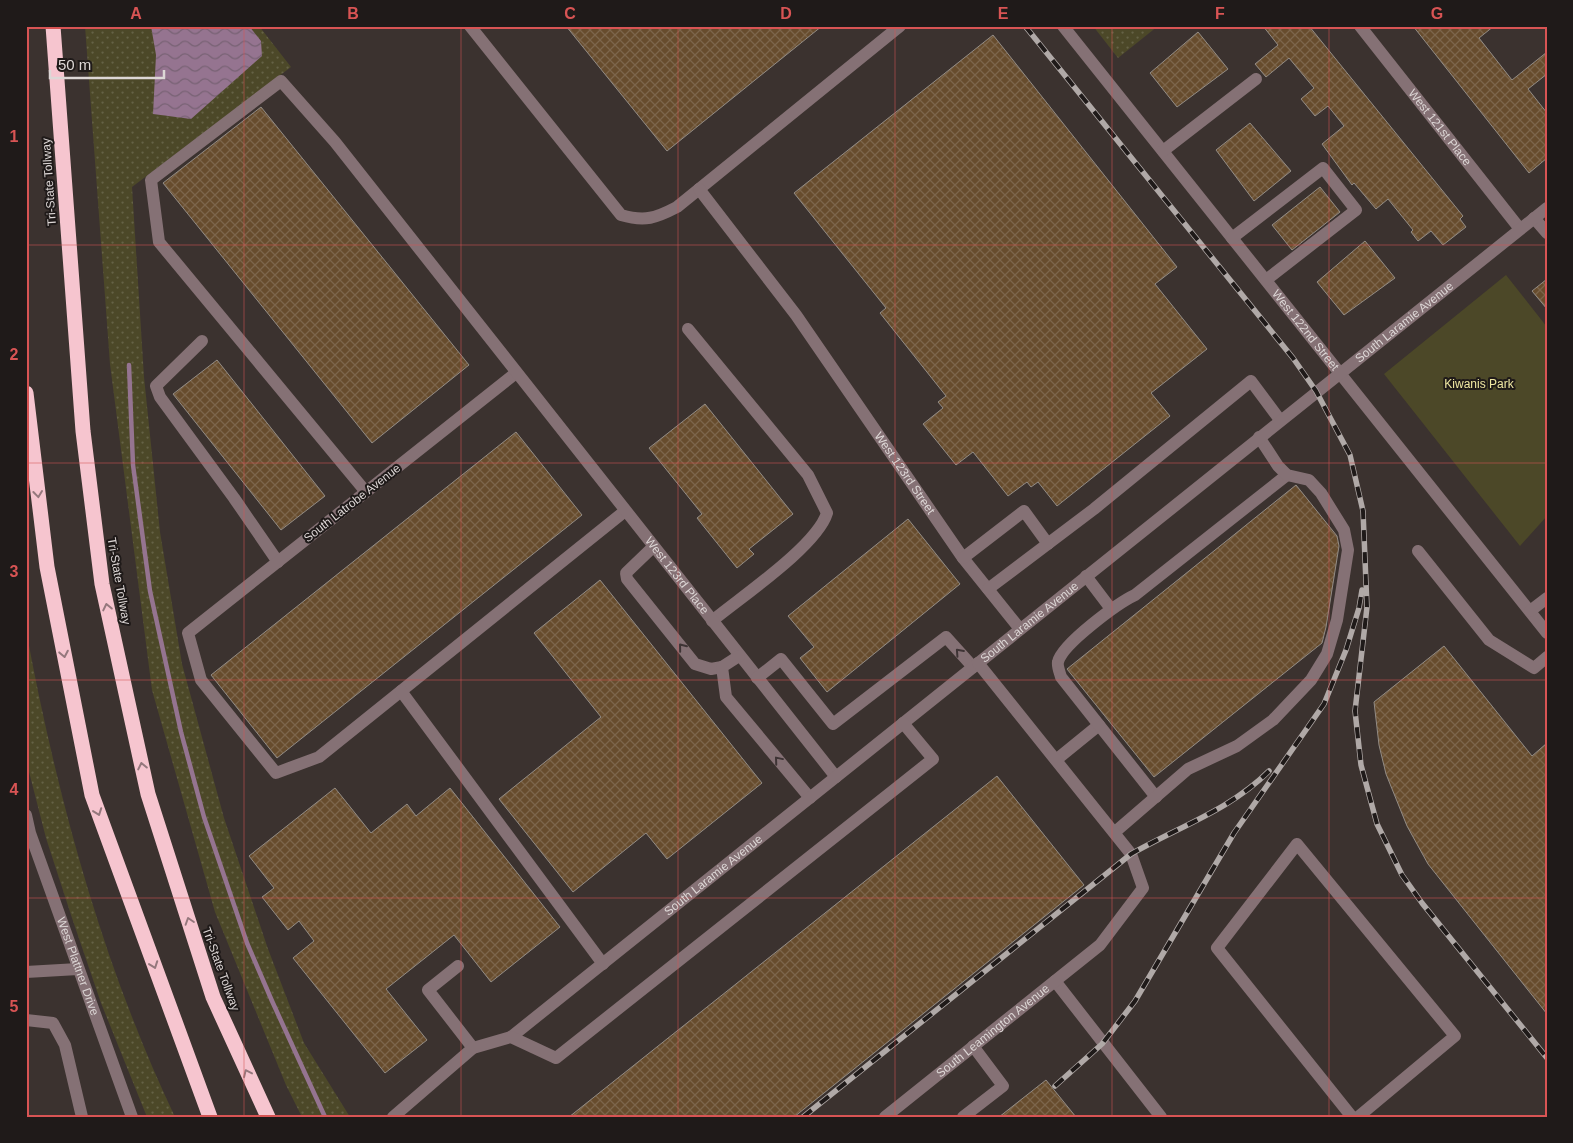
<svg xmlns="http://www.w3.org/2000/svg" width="1573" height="1143" viewBox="0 0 1573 1143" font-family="Arial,sans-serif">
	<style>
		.grass { fill: url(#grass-dots) }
		.park { fill: #4c4828 }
		.water { fill: url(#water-waves) }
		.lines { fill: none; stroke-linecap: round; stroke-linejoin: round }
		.stream { stroke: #957490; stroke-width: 4.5 }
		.building { fill: url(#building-cross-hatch); stroke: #938c85 }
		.minor { stroke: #857175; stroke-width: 12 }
		.highway { stroke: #f6c5cf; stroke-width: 15 }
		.rail-casing { stroke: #b0a9a7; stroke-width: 5.5 }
		.rail { stroke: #1f1a19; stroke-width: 4; stroke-dasharray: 11; stroke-linecap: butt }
		.oneway { stroke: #95787d }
		.oneway2 { stroke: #3e3435 }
		.grid { fill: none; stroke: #d85454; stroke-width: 1; stroke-opacity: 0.55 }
		.labels { text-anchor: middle; stroke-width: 4; stroke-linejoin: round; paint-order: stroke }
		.street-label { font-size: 12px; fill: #ddd7d6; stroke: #1f1a19 }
		.park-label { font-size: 12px; fill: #efe7a2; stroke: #1f1a19 }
		.neatline { fill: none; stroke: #d85454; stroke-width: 2 }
		.grid-label { font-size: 16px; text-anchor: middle; font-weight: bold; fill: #d85454 }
	</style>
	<defs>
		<pattern id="grass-dots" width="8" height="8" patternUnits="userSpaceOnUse" patternTransform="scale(1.25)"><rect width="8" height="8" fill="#4c4828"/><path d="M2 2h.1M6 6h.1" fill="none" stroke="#656246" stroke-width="1.8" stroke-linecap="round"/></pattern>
		<pattern id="water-waves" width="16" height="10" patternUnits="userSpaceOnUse" patternTransform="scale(1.25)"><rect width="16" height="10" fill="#957490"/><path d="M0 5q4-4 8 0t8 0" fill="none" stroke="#786274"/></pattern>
		<pattern id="building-cross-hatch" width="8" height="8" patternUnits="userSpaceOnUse" patternTransform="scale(1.25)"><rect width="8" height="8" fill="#674c2d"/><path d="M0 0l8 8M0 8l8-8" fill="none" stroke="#7c654b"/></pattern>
	</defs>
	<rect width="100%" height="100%" fill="#3b322f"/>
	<g class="grass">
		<polygon points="85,26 259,26 291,67 132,187 144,377 160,532 182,664 224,818 268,949 304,1043 350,1117 302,1117 286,1085 215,912 152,690 110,364"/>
		<polygon points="1093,26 1158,26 1118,58"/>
		<path d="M26,630C57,797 102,963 175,1117H147L101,1003L72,918L46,838L26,760Z"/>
	</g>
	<polygon class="park" points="1506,275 1547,327 1547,516 1520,546 1384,374"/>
	<polygon class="water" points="151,26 249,26 261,41 262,56 191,119 153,114 156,55"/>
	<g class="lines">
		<polyline class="stream" points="129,365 133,465 150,591 181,732 204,817 247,943 272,1001 325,1117"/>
	</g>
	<g class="building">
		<polygon points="566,26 822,26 667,151"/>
		<polygon points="1263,26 1309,26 1463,216 1460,219 1466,227 1443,245 1431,231 1418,241 1411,232 1413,230 1388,199 1376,209 1354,183 1352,185 1322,144 1344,126 1328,106 1315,116 1301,99 1314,88 1289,58 1266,77 1255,64 1278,45"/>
		<polygon points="1413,26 1494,26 1479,38 1512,80 1547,52 1547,74 1528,89 1547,113 1547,158 1529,173"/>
		<polygon points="1198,32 1228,69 1177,107 1150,73"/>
		<polygon points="993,35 1177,267 1155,284 1207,349 1151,393 1170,416 1057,506 1038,482 1031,487 1027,482 1008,496 973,452 956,465 923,424 943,408 938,402 946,396 880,313 886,308 794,193"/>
		<polygon points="261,107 469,365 372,443 163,183"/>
		<polygon points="1250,123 1291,171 1254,201 1216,150"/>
		<polygon points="1320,187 1340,212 1292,250 1272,225"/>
		<polygon points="1365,241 1395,278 1344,315 1317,282"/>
		<polygon points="1547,279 1547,309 1532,291"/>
		<polygon points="217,360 325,496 281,530 173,394"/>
		<polygon points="705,404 793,514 749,549 754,554 737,568 697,518 702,514 649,448"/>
		<polygon points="516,432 582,515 277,758 211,675"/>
		<polygon points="1296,485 1337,536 1339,546 1326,627 1322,643 1154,777 1067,669"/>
		<polygon points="908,519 960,584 827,692 800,658 814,647 788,616"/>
		<polygon points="600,580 762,783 667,859 646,833 573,892 499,799 601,717 534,633"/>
		<polygon points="1444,646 1532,756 1547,743 1547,1014 1428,864 1407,826 1386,774 1379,745 1374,702"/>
		<polygon points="997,776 1084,885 794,1117 569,1117"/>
		<polygon points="335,788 371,833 407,804 416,816 450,788 560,927 491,982 454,935 386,989 427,1040 385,1073 293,958 314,941 299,921 288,930 262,897 274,888 249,856"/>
		<polygon points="1046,1080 1076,1117 999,1117"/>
	</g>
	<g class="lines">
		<g class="minor">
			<path d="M470,26L621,215C645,222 656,218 677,207L900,26"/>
			<path id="s1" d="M1063,26L1547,633"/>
			<path id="s2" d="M1360,26L1520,229"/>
			<polyline points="1163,151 1256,79"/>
			<path id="s3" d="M699,189L796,315L963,558L1020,629"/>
			<polyline points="1534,218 1547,233"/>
			<polyline points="1232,238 1323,168 1356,210 1266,280"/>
			<path d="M688,329L808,475L827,513C817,546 741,597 712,621"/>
			<polyline points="202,341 156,386 160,397 234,498 278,562"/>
			<polyline points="516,373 188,633 201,680 276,773 319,757 625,511"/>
			<path id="s4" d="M366,492L159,242L151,180L281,81L335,142L836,777"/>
			<polyline points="653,547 626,573 627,579 695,664 711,669 722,667"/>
			<polyline points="1418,551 1489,640 1534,668 1547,657"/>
			<polyline points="963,558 1024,511 1048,544"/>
			<polyline points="1086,576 1111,609"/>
			<polyline points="988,589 1094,509 1251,381 1280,420"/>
			<polyline points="1530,611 1547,598"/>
			<polyline points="739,656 722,667 726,697 810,798"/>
			<polyline points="757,678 781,659 833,724 946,637 973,667"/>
			<polyline points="401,691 603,964"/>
			<polyline points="1056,760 1099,725"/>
			<path d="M1156,797L1061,677C1060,673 1057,666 1058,662C1062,644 1118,603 1135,595L1287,475"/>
			<path id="s5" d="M26,815L30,833L132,1117"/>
			<polyline points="1115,832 1188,769 1237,746 1273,720 1311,680 1327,654 1337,620 1348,550 1344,530 1321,493 1309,480 1287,475 1278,466 1259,437"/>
			<polyline points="458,966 428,990 473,1048"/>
			<polyline points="26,972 78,969"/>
			<polyline points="1055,981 1161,1117"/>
			<polyline points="26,1020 53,1023 65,1045 82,1117"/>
			<path id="s6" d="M511,1037L1547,208"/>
			<polyline points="393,1117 473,1048 511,1037 556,1058 933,759 903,723"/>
			<path id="s7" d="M885,1117L1100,945L1143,888L1131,854L978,663"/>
			<polyline points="963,1117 1003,1086 973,1046"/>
			<polyline points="1352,1117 1217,948 1297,844 1455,1036 1358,1117"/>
		</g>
		<g class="highway">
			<polyline points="53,26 83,431 102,584 148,794 213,997 268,1117"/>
			<polyline points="26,393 47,567 92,795 210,1117"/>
		</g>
		<defs>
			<g id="rail">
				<polyline points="1025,26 1293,358 1316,391 1350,455 1363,511 1367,607 1355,711 1361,765 1377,824 1402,875 1422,903 1547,1058"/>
				<polyline points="1055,1086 1102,1044 1135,1001 1234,833 1324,704 1346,650 1359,608 1362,590"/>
				<path d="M803,1117L1131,854C1178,827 1230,810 1269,771"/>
			</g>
		</defs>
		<use href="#rail" class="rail-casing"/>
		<use href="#rail" class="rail"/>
	</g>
	<defs><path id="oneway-chevron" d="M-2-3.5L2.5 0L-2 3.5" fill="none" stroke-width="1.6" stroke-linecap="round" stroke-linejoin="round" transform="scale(1.25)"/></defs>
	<g class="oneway">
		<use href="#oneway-chevron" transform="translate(38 494) rotate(83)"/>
		<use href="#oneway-chevron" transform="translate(107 607) rotate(-102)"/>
		<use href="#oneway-chevron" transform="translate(64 654) rotate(79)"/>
		<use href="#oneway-chevron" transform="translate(142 766) rotate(-102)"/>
		<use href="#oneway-chevron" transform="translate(98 812) rotate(70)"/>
		<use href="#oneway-chevron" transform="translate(189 921) rotate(-108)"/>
		<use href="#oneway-chevron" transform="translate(154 965) rotate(70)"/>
		<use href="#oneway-chevron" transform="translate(247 1073) rotate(-115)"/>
	</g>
	<g class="oneway2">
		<use href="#oneway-chevron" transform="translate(682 647) rotate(-129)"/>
		<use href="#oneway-chevron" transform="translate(959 652) rotate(-132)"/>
		<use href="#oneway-chevron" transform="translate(778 760) rotate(-130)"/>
	</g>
	<path class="grid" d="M244,26V1117M461,26V1117M678,26V1117M895,26V1117M1112,26V1117M1329,26V1117M26,245H1547M26,463H1547M26,680H1547M26,898H1547"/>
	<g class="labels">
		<g class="street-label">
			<text dy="4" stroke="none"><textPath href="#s2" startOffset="129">West 121st Place</textPath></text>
			<text transform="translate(49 182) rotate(-94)" y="4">Tri-State Tollway</text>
			<text dy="4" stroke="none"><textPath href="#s6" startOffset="1144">South Laramie Avenue</textPath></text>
			<text dy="4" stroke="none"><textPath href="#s1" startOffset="389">West 122nd Street</textPath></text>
			<text dy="4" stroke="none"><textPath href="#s3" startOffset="351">West 123rd Street</textPath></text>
			<text transform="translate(352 503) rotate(-38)" y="4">South Latrobe Avenue</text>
			<text dy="4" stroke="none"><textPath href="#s4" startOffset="1184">West 123rd Place</textPath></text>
			<text transform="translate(119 581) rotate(80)" y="4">Tri-State Tollway</text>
			<text dy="4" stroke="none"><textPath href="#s6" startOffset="664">South Laramie Avenue</textPath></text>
			<text dy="4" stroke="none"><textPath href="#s6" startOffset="259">South Laramie Avenue</textPath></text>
			<text dy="4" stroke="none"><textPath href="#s5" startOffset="160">West Plattner Drive</textPath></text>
			<text transform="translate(221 969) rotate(70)" y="4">Tri-State Tollway</text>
			<text dy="4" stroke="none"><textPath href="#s7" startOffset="138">South Leamington Avenue</textPath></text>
		</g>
		<g class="park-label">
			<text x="1479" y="388">Kiwanis Park</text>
		</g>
	</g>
	<rect width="1573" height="1143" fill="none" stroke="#1f1a19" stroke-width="55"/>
	<path d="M50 70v8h114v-8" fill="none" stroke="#ddd7d6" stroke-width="2.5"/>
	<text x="58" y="70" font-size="15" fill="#ddd7d6" stroke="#1f1a19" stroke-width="4" paint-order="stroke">50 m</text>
	<rect x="28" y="28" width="1518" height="1088" class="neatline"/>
	<g class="grid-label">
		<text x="136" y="19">A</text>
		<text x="353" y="19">B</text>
		<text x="570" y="19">C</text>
		<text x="786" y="19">D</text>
		<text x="1003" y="19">E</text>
		<text x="1220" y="19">F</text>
		<text x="1437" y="19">G</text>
		<text x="14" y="142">1</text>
		<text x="14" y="360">2</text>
		<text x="14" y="577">3</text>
		<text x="14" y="795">4</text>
		<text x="14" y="1012">5</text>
	</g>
</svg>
